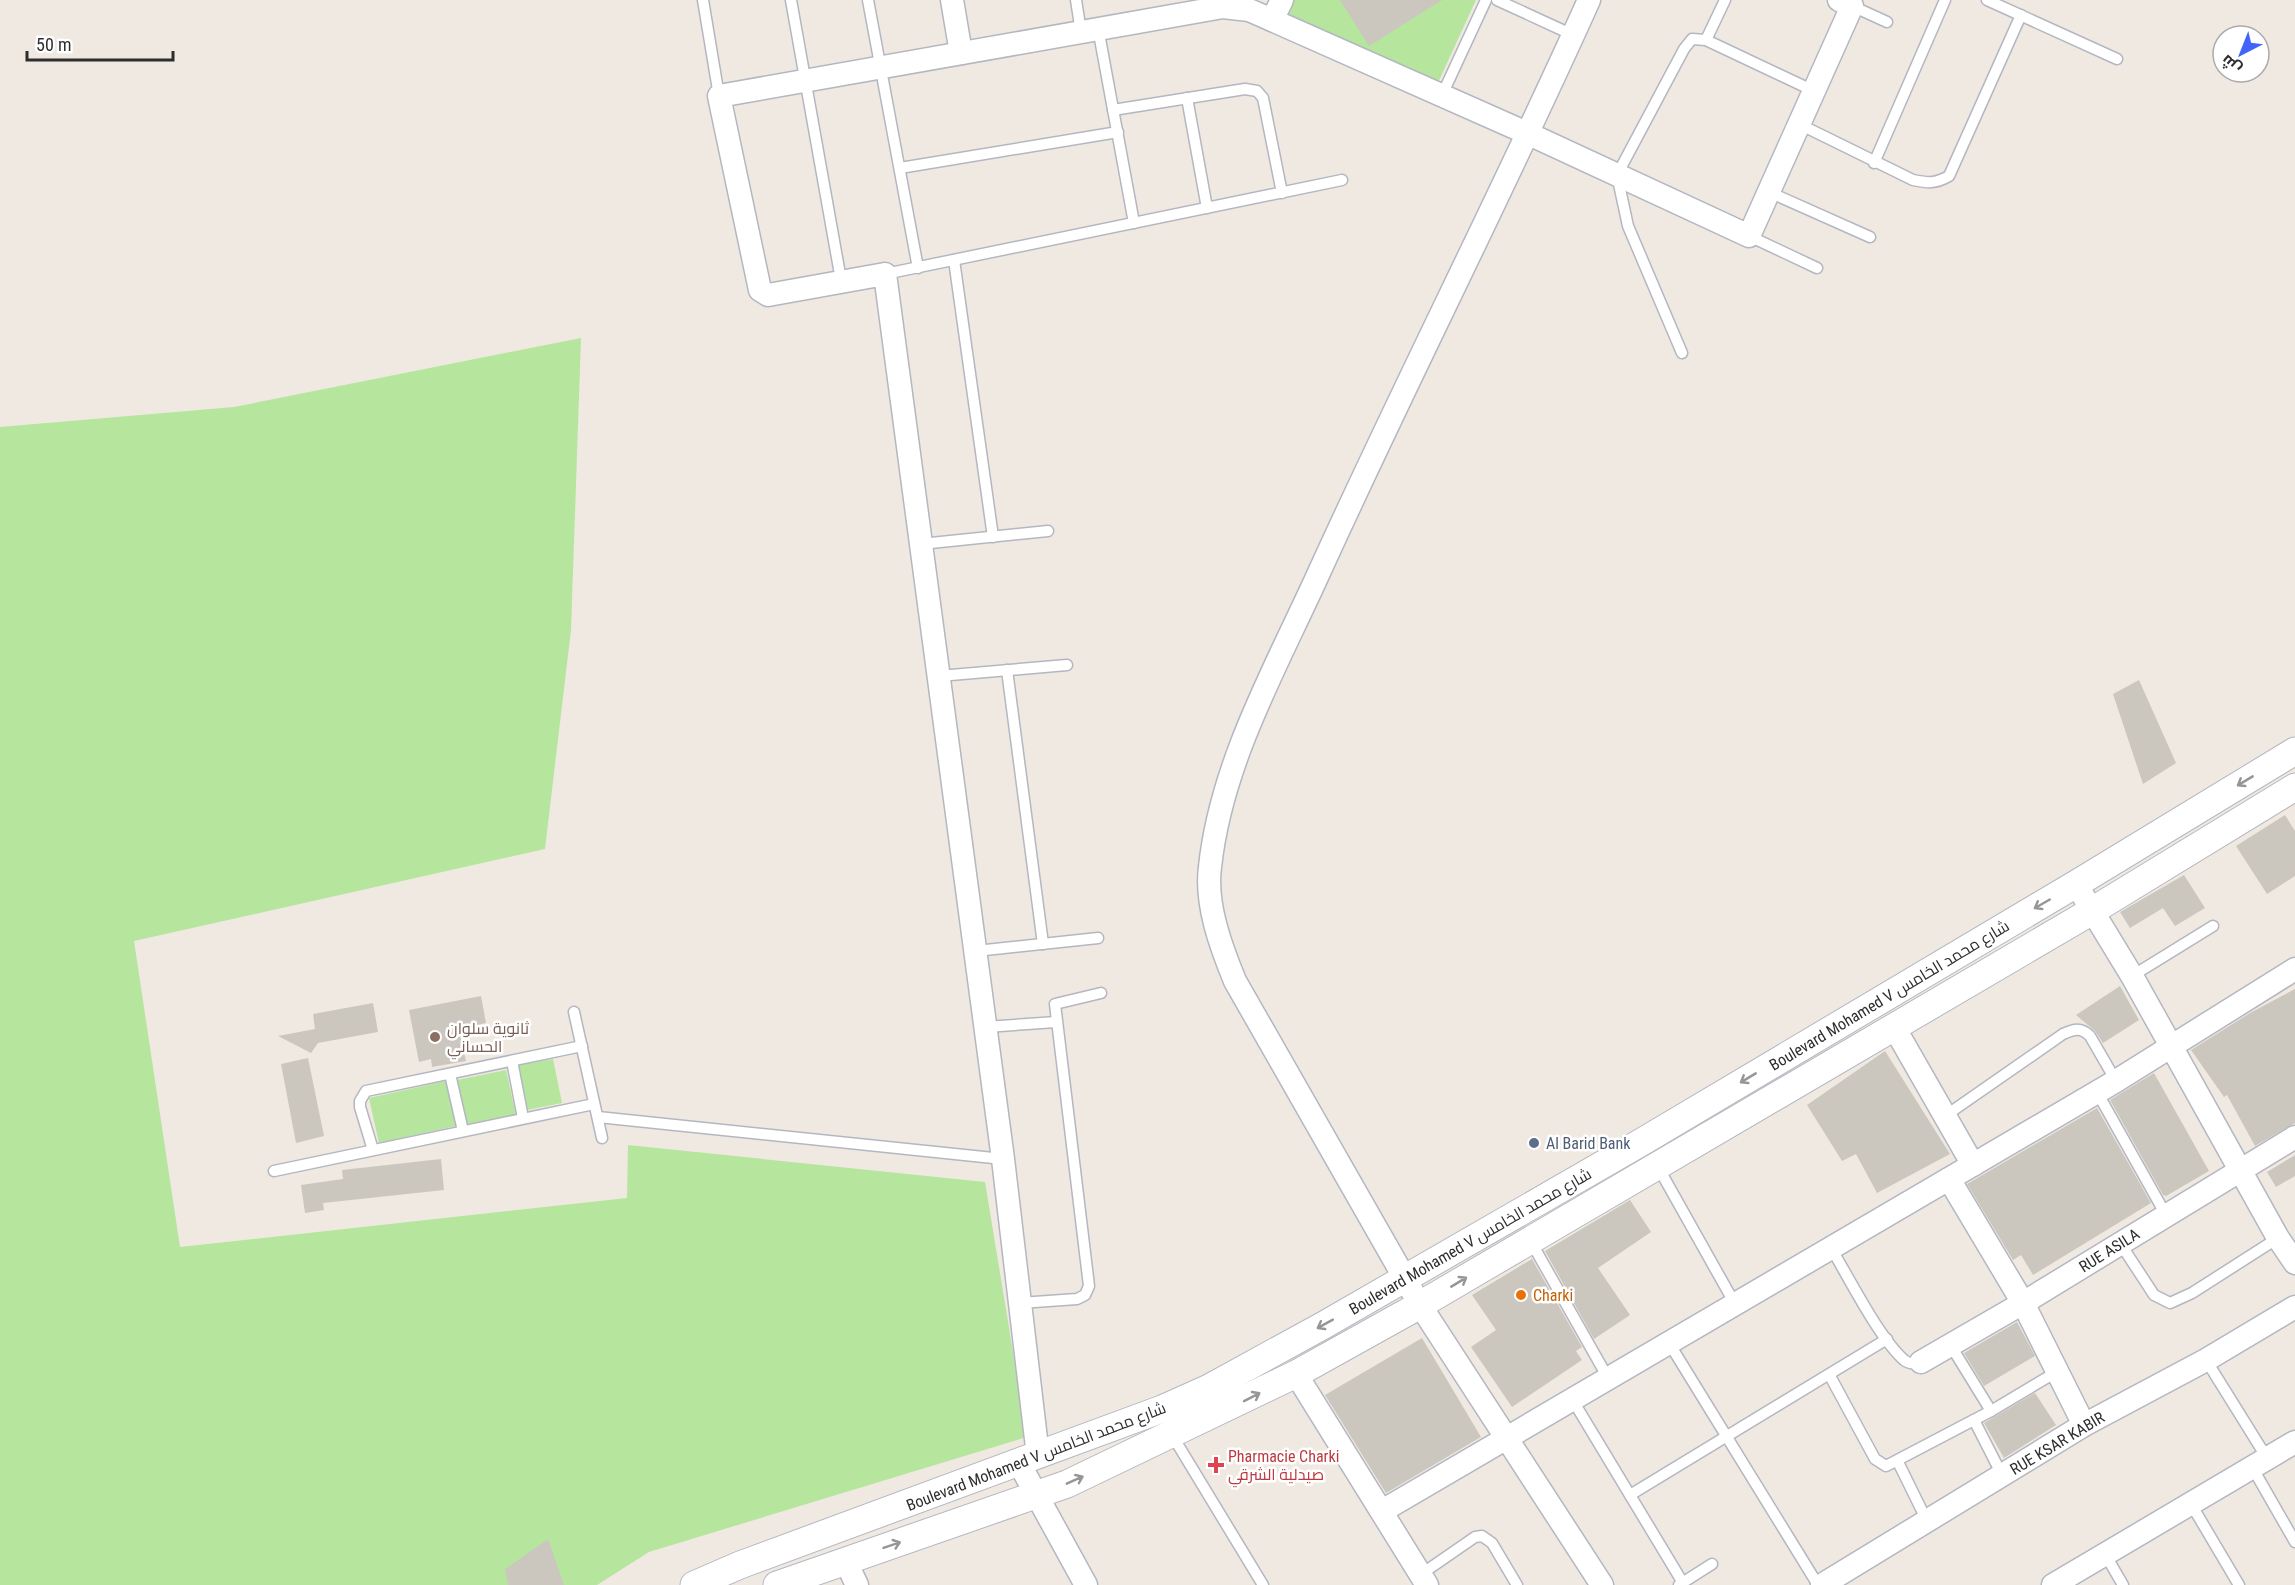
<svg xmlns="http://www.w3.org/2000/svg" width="2295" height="1585" viewBox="0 0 2295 1585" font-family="'Roboto Condensed',Cairo,sans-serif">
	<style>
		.green { fill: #b6e59e }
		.building { fill: #cbc7bf }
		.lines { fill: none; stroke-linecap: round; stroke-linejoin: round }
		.service-casing { stroke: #b4b7c1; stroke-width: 13 }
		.minor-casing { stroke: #b4b7c1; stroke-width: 25 }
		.tertiary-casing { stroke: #b4b7c1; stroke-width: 29 }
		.service { stroke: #fff; stroke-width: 10 }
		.minor { stroke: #fff; stroke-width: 22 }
		.tertiary { stroke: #fff; stroke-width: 27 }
		.oneway { stroke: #969696 }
		.education-dot { fill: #8d6e63; stroke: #fff; stroke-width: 2 }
		.service-dot { fill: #5c6f8a; stroke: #fff; stroke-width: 2 }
		.food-dot { fill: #e8710a; stroke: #fff; stroke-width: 2 }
		.health-dot { fill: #e0444e; stroke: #fff; stroke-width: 2 }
		.labels { text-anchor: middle; stroke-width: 5; stroke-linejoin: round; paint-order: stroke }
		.street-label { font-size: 16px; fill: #2e2e2e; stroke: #fff }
		.education-label { font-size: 16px; fill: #785e54; stroke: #fff; text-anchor: start }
		.service-label { font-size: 16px; fill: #4e5e75; stroke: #fff; text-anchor: start }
		.food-label { font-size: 16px; fill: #c56008; stroke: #fff; text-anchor: start }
		.health-label { font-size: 16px; fill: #be3a42; stroke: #fff; text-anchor: start }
	</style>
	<rect width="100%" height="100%" fill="#efe9e1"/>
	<g class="green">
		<polygon points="1289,0 1476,0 1437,85 1283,13"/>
		<polygon points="581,338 571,630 545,849 134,941 180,1247 627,1198 628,1145 985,1182 1027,1437 649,1552 597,1585 0,1585 0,427 234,407"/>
		<polygon points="553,1059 562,1103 527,1110 518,1065"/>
		<polygon points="506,1070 516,1115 467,1125 457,1080"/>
		<polygon points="446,1081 456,1126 379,1143 369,1098"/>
	</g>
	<g class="building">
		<polygon points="1340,0 1442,0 1369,46"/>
		<polygon points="2139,680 2176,763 2143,784 2113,694"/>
		<polygon points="2285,815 2295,831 2295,876 2267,894 2236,846"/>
		<polygon points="2184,875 2205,908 2175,926 2163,908 2130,928 2120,912"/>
		<polygon points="2120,986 2139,1020 2103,1043 2095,1031 2076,1015"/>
		<polygon points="2295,989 2295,1123 2255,1146 2227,1095 2224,1097 2191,1050 2250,1013"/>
		<polygon points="481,996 486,1023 468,1027 473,1051 464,1052 466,1061 432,1067 431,1059 419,1062 409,1010"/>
		<polygon points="373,1003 378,1032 318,1043 311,1053 278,1036 315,1029 313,1014"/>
		<polygon points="1885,1051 1950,1154 1877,1193 1856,1154 1842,1161 1807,1105"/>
		<polygon points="308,1058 324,1136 296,1143 281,1064"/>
		<polygon points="2154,1073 2209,1171 2166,1196 2163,1195 2110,1100"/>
		<polygon points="2097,1108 2151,1203 2033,1275 2021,1255 2013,1260 1967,1184"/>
		<polygon points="2295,1155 2295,1176 2276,1187 2267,1172"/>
		<polygon points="441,1159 444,1190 323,1203 324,1210 305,1213 301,1185 343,1179 342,1170"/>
		<polygon points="1630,1200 1651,1232 1598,1268 1630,1315 1594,1339 1545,1251"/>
		<polygon points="1532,1259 1582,1347 1576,1351 1582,1360 1512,1407 1471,1347 1496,1330 1472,1295"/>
		<polygon points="2017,1322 2035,1356 1984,1386 1964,1353"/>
		<polygon points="1422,1338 1481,1437 1386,1493 1325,1395"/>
		<polygon points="2035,1393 2056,1425 2004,1458 1984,1423"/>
		<polygon points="548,1539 564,1585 508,1585 505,1569"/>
	</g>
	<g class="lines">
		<defs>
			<g id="service">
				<polyline points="703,0 719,96"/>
				<polyline points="791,0 841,280"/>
				<polyline points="868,0 918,268"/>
				<polyline points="1076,0 1081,32"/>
				<polyline points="1497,0 1573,35"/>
				<polyline points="1987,0 2117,59"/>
				<polyline points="1854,3 1852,6 1887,22"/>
				<polyline points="1098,28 1134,223"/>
				<polyline points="1706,40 1725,0"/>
				<polyline points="1442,95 1486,0"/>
				<polyline points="1187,98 1207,208"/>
				<polyline points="1113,110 1245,89 1257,91 1263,98 1282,193"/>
				<path d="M1799,124L1913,180C1928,183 1935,184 1949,176L2021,15"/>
				<polyline points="1874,163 1945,0"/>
				<polyline points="900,168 1118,132"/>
				<polyline points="1769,192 1870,237"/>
				<polyline points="1749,236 1817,268"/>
				<polyline points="954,260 993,537"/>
				<polyline points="885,274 1342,180"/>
				<polyline points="1682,353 1628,226 1617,175 1684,49 1692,39 1706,40 1814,91"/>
				<polyline points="921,544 1048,531"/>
				<polyline points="1007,670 1043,944"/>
				<polyline points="939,676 1067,665"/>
				<polyline points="976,951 1098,938"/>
				<polyline points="2132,976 2213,926"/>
				<polyline points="574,1012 602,1138"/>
				<polyline points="986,1027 1056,1022"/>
				<polyline points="512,1061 523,1118"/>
				<polyline points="450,1074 463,1131"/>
				<polyline points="2097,1092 2166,1215"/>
				<path d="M1945,1116L2063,1034C2074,1029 2081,1027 2090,1036L2116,1081"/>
				<polyline points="598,1117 1003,1159"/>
				<polyline points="373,1150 360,1107 360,1101 366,1091 582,1046"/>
				<polyline points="1658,1167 1735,1304"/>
				<polyline points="274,1171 594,1104"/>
				<polyline points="1530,1240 1608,1378"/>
				<polyline points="2120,1243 2154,1295 2170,1303 2192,1293 2278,1238"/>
				<path d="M1831,1248C1849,1278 1879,1338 1904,1360C1909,1364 1915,1364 1921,1362"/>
				<polyline points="1020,1303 1077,1299 1085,1295 1089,1286 1055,1004 1101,993"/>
				<polyline points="1669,1343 1818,1585"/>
				<polyline points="1951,1346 1991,1411"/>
				<polyline points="2206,1360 2267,1458"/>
				<polyline points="1830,1376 1875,1459 1886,1466 1991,1411 2058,1371"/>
				<polyline points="1572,1399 1683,1583"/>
				<polyline points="1974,1420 2002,1475"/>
				<polyline points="1172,1435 1263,1585"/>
				<polyline points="1898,1462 1927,1521"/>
				<polyline points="2252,1467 2295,1542"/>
				<polyline points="1630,1495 1887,1339"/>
				<polyline points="2191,1504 2239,1585"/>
				<polyline points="2105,1554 2123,1585"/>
				<polyline points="1420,1575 1475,1537 1482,1536 1492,1543 1517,1585"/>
				<polyline points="1679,1585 1712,1564"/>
			</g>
			<g id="minor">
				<polyline points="952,0 961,53"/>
				<path d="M1589,0C1502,194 1405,383 1317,577C1275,669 1221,764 1210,867C1205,904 1221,947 1235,981L1420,1305L1602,1585"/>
				<polyline points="1272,20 1282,0"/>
				<polyline points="2076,884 2132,976 2278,1238 2295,1263"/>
				<polyline points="1894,1027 1973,1165"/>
				<polyline points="1949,1179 2023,1303 2084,1425"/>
				<polyline points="1921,1362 2023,1303 2295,1137"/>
				<polyline points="1296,1374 1427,1585"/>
				<polyline points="1038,1456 1003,1159 885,274 768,295 760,290 719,96 1223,7 1249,10 1272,20 1529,134 1749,236 1852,6 1839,0"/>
				<polyline points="1019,1463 1086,1585"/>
				<polyline points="1382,1511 2116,1081 2295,969"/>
				<polyline points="845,1560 857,1585"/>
				<polyline points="1822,1585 2084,1425 2206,1360 2295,1307"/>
				<polyline points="2053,1585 2295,1442"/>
			</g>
			<g id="tertiary">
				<polyline points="694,1585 740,1565 1162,1409 1209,1388 1324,1325 1640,1143 2076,884 2295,751"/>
				<polyline points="777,1585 1067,1484 1296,1374 1420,1305 2092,911 2295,787"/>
			</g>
		</defs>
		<use href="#service" class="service-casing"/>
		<use href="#minor" class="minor-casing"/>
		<use href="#tertiary" class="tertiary-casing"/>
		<use href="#service" class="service"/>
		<use href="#minor" class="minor"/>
		<use href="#tertiary" class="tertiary"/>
	</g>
	<defs><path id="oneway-shaft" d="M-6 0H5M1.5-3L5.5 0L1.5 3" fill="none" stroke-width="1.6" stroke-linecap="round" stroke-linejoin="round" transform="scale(1.5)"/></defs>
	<g class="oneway">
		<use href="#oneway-shaft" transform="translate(2245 781) rotate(149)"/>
		<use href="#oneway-shaft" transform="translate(2042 904) rotate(150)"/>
		<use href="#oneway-shaft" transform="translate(1748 1078) rotate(149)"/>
		<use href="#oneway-shaft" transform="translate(1459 1282) rotate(-31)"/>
		<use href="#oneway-shaft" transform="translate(1325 1324) rotate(151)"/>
		<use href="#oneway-shaft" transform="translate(1252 1397) rotate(-27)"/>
		<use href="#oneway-shaft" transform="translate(1075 1480) rotate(-24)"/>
		<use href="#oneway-shaft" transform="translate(892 1545) rotate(-19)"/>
	</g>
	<circle class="education-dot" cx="435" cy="1037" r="6"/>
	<circle class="service-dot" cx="1534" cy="1143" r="6"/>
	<circle class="food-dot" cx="1521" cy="1295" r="6"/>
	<path class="health-dot" d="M1213 1456h6v6h6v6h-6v6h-6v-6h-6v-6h6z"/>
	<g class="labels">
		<g class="street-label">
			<text transform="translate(1889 995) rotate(-31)" y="6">Boulevard Mohamed V شارع محمد الخامس</text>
			<text transform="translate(1470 1241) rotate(-30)" y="6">Boulevard Mohamed V شارع محمد الخامس</text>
			<text transform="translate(2109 1250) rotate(-32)" y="6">RUE ASILA</text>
			<text transform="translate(2057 1443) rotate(-31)" y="6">RUE KSAR KABIR</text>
			<text transform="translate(1036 1456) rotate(-21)" y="6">Boulevard Mohamed V شارع محمد الخامس</text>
		</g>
		<g class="education-label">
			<text x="447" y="1034">ثانوية سلوان<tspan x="447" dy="18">الحساني</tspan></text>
		</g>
		<g class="service-label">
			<text x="1546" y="1149">Al Barid Bank</text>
		</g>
		<g class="food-label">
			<text x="1533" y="1301">Charki</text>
		</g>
		<g class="health-label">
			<text x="1228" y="1462">Pharmacie Charki<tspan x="1228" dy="18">صيدلية الشرقي</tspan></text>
		</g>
	</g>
	<g transform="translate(2241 54) rotate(222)"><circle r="28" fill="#ffffff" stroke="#ababab" stroke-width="1.5"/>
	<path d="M0-4.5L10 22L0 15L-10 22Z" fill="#4264fb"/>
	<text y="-9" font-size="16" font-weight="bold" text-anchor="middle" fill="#2e2e2e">ش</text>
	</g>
	<path d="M27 51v9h146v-9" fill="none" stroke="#2e2e2e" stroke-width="3"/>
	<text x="36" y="51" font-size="18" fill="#2e2e2e" stroke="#ffffff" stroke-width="4.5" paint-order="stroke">50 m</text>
</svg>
